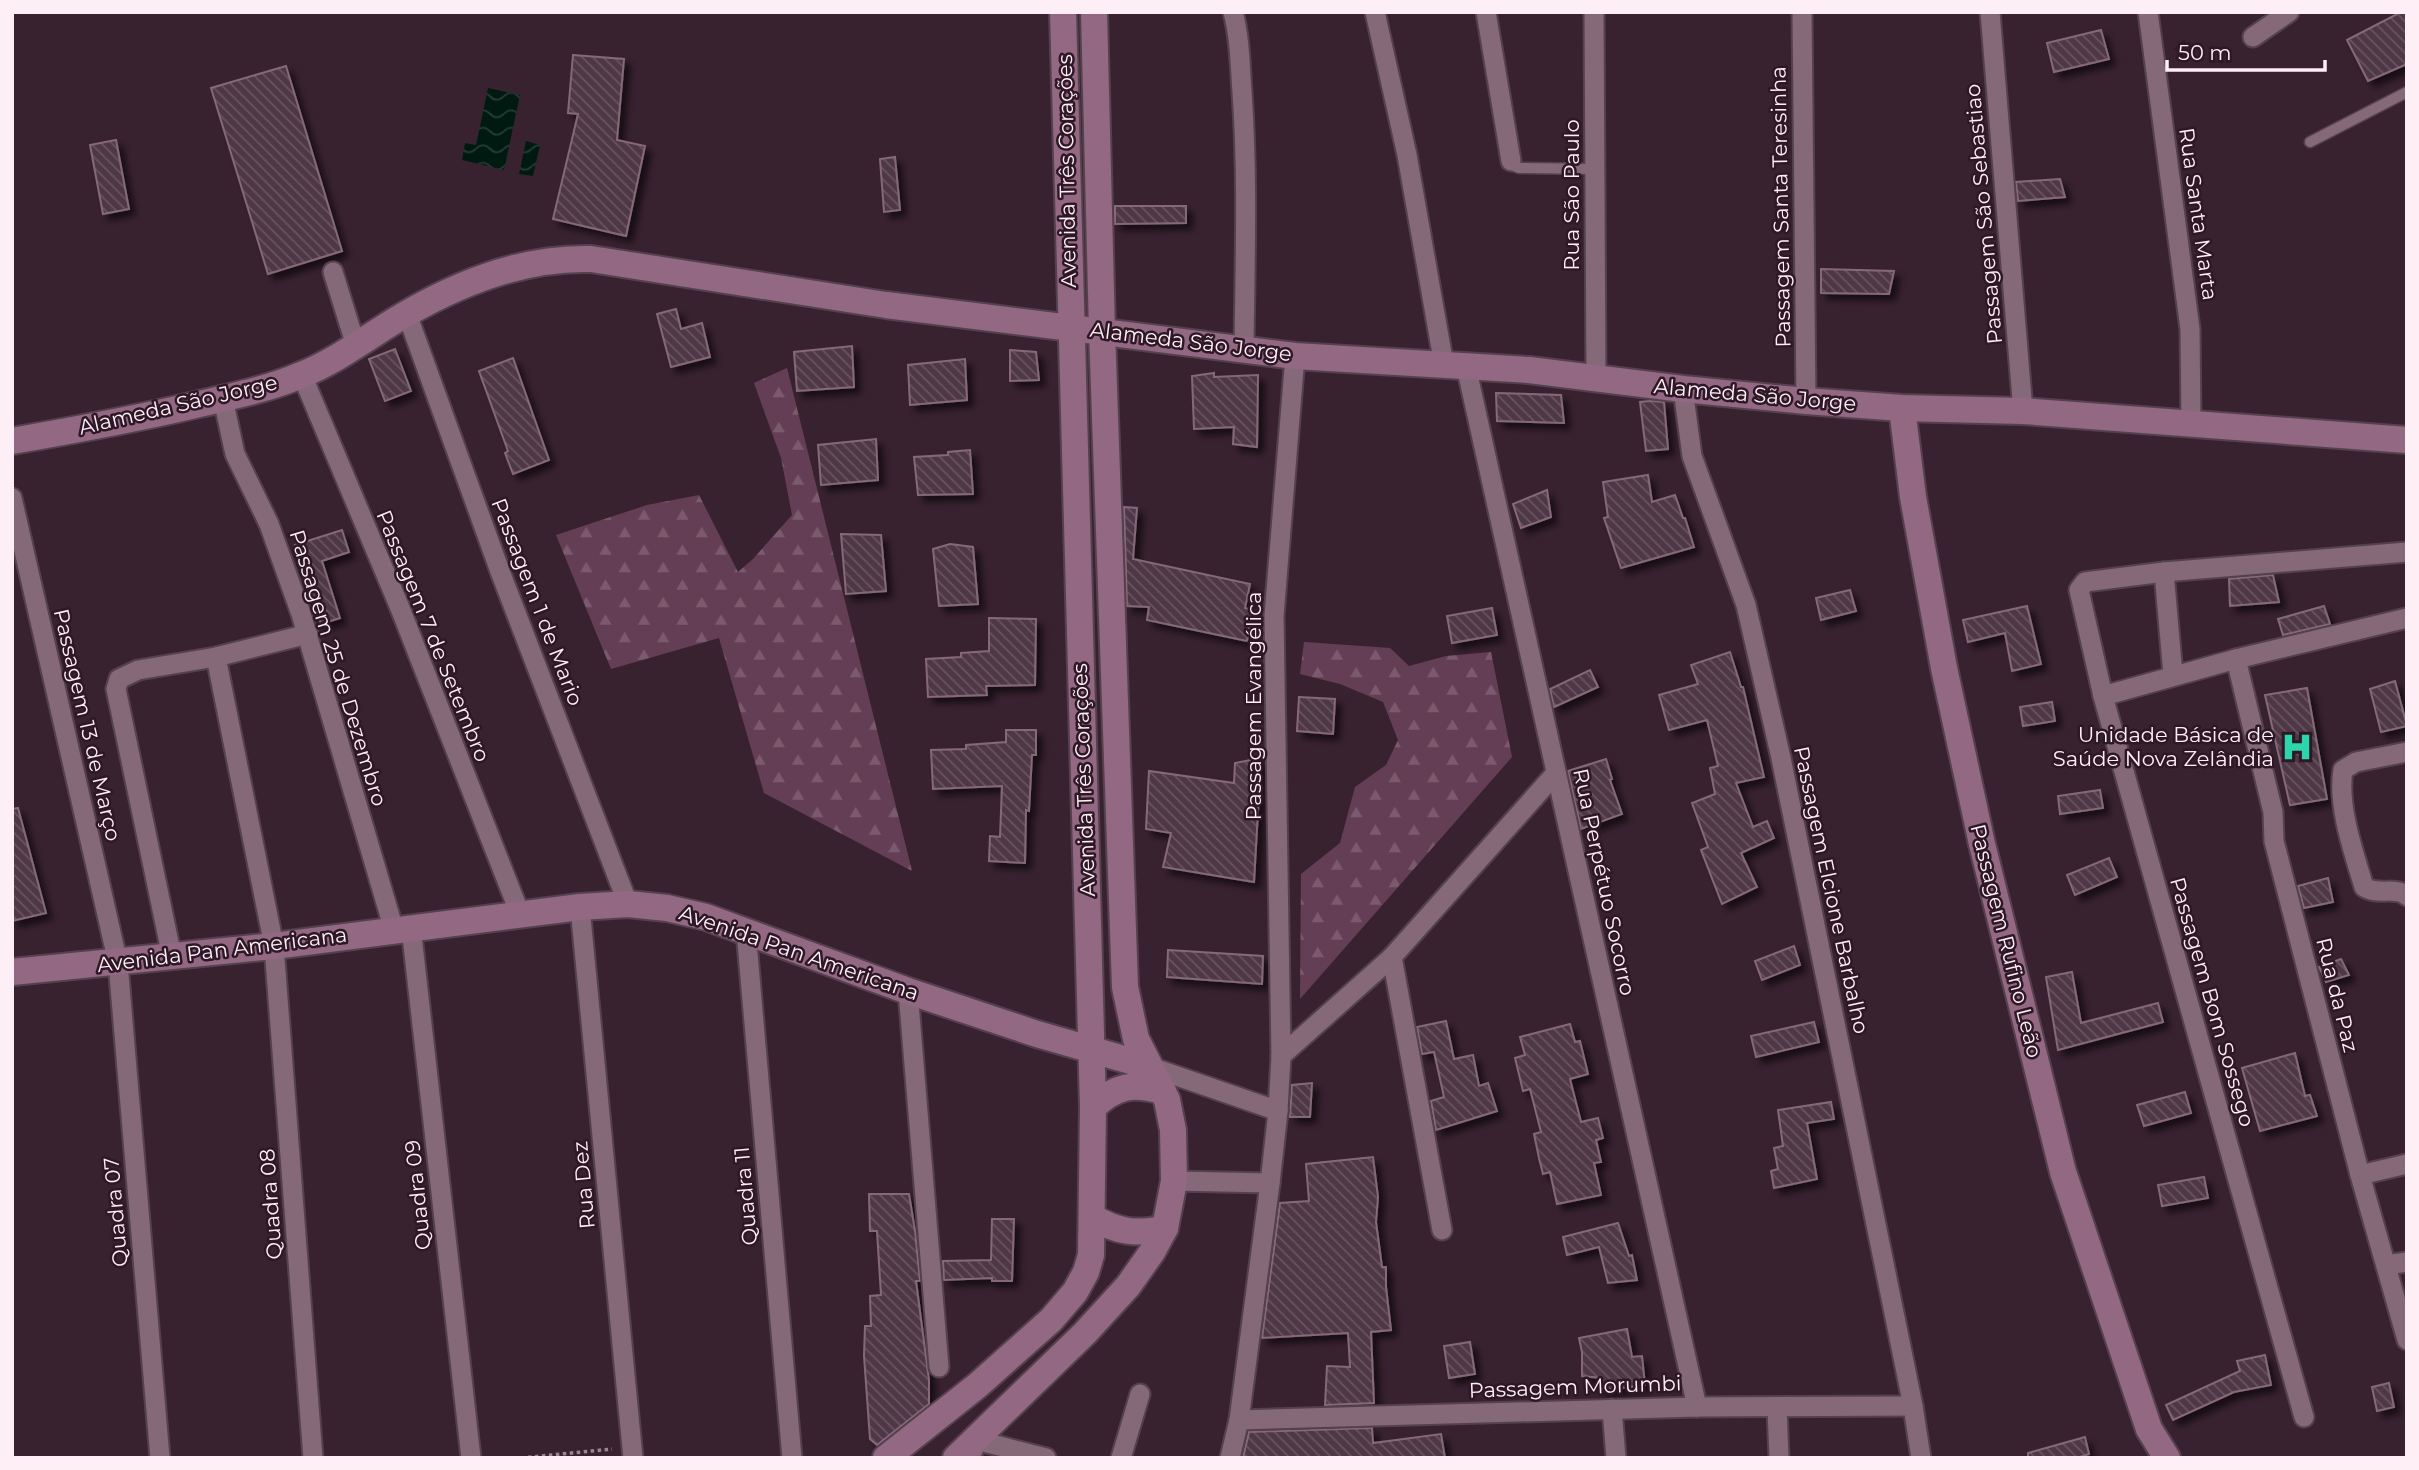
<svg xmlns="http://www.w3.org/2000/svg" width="2419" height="1470" viewBox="0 0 2419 1470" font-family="Montserrat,sans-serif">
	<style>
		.forest { fill: url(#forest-firs) }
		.water { fill: url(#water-waves) }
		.building { fill: url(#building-back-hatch); stroke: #856979; stroke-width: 2; filter: url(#shadow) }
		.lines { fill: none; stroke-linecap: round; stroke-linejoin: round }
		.lane-casing { stroke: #55414d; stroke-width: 13 }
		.street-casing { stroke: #55414d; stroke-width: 23 }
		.secondary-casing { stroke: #55414d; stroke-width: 30 }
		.path { stroke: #9a8691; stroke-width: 3.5; stroke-dasharray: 3.5 3.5; stroke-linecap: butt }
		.lane { stroke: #856979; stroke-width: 10 }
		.street { stroke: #856979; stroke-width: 19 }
		.secondary { stroke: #936882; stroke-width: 26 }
		.labels { text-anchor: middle; stroke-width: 5; stroke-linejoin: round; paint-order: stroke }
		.street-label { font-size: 21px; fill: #feeef6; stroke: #2e1826 }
		.poi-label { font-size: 21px; fill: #feeef6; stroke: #2e1826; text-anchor: end }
	</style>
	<defs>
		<pattern id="forest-firs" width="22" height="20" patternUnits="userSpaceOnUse" patternTransform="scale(1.75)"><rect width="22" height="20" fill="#643e55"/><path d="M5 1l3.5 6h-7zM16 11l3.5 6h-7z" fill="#7b5a6e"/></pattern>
		<pattern id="water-waves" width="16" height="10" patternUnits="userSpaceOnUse" patternTransform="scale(1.75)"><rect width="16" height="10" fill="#001a12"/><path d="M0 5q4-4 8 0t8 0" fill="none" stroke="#263c35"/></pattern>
		<pattern id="building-back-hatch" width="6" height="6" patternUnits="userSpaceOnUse" patternTransform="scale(1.75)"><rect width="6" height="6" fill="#4f3745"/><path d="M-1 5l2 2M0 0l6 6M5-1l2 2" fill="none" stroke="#695460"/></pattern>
		<filter id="shadow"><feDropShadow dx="6" dy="6" stdDeviation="3.5" flood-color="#0009"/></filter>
	</defs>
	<rect width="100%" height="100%" fill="#392230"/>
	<g class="forest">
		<polygon points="787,368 912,871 764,793 719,638 611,669 556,535 647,505 699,495 738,572 753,559 792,515 781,458 754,383"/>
		<polygon points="1304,642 1390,648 1409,666 1446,656 1491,652 1512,757 1300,999 1301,874 1340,843 1355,787 1386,765 1398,740 1383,702 1340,684 1300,674"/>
	</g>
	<g class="water">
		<polygon points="488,88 520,95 504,170 462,160 465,143 476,145"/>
		<polygon points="526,141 540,145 533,176 519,174"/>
	</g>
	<g class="building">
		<polygon points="2401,12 2407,12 2407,64 2368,81 2347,40"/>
		<polygon points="2101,30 2109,59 2054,72 2047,43"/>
		<polygon points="573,55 624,59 617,140 645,146 626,236 553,219 578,114 568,113"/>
		<polygon points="286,66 342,251 268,274 211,88"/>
		<polygon points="116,140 129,209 103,214 90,145"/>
		<polygon points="895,157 900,210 884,212 880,159"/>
		<polygon points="2060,179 2065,197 2018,201 2016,182"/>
		<polygon points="1115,206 1186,206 1186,223 1115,224"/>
		<polygon points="1821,269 1894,271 1889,294 1821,293"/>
		<polygon points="676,309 681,329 702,323 710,357 671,367 657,314"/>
		<polygon points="852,346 854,387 797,391 794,352"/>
		<polygon points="395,349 411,391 385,401 369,359"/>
		<polygon points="1010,350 1036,352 1039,380 1010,381"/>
		<polygon points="513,358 549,460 513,474 505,453 508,451 479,371"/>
		<polygon points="965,359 967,400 910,405 908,365"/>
		<polygon points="1214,373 1214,377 1258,375 1257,447 1233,444 1234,427 1194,429 1192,376"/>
		<polygon points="1496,393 1561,395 1564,423 1497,421"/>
		<polygon points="1650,401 1664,402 1668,449 1646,451 1640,402"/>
		<polygon points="876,439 878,480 821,485 818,445"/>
		<polygon points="970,450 973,494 918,495 914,457 948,455 948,452"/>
		<polygon points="1648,475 1652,502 1675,495 1683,518 1685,518 1694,547 1621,568 1604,518 1608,517 1603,482"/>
		<polygon points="1547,490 1551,517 1521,528 1513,504"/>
		<polygon points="1124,507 1137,508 1133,559 1250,584 1245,608 1252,610 1247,641 1147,620 1149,607 1127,606"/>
		<polygon points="342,530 349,552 322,561 340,618 321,624 295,545"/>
		<polygon points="841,534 881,535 886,591 846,594"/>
		<polygon points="950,544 973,547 978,604 939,606 933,549"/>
		<polygon points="2273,575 2279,602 2230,606 2229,579"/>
		<polygon points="1850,590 1856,611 1821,620 1816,598"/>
		<polygon points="2027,606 2041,664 2012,671 2005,633 1968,642 1963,620"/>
		<polygon points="2324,606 2330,624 2283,635 2278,619"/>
		<polygon points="1492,608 1497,635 1452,643 1447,616"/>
		<polygon points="989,618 1036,619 1035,685 986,686 987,695 928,697 926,659 961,657 961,653 989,651"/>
		<polygon points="1730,652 1741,687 1743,687 1764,777 1736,783 1753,827 1767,821 1774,838 1741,853 1757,887 1722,904 1701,850 1708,847 1692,803 1715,794 1710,768 1718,766 1707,720 1669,730 1659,695 1698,684 1691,665"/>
		<polygon points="1590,670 1598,687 1554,707 1550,689"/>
		<polygon points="2395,681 2407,726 2381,732 2370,689"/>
		<polygon points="2307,688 2327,799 2290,805 2265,695"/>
		<polygon points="1299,697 1335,699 1333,734 1297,731"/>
		<polygon points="2052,702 2055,721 2023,726 2020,707"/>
		<polygon points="1006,730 1036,730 1036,755 1032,755 1029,811 1026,810 1025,863 989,861 990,836 1000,837 1002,786 933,789 931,750 966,749 966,745 1006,742"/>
		<polygon points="1261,758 1254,882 1163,867 1171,833 1146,829 1149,771 1234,783 1235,763"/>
		<polygon points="1606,759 1612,779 1610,780 1622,814 1581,829 1568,771"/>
		<polygon points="2100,790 2103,808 2060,814 2058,796"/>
		<polygon points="18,808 46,913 12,921 12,809"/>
		<polygon points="2109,858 2117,877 2075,895 2067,875"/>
		<polygon points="2328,878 2333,902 2304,908 2298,886"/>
		<polygon points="1794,946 1800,965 1762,980 1755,961"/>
		<polygon points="1168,950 1263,956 1262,984 1167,977"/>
		<polygon points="2341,959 2349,975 2326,982 2319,967"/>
		<polygon points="2072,972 2081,1023 2158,1003 2163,1022 2058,1050 2046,977"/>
		<polygon points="1446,1021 1454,1059 1473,1055 1479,1086 1488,1083 1497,1111 1436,1130 1431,1101 1444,1097 1434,1052 1422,1054 1417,1027"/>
		<polygon points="1814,1022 1819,1042 1756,1057 1751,1036"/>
		<polygon points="1570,1024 1575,1042 1580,1041 1588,1074 1570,1079 1581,1122 1598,1118 1603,1138 1596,1140 1601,1162 1594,1163 1601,1195 1557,1204 1550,1172 1543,1174 1539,1158 1534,1134 1541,1132 1530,1089 1523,1091 1515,1058 1525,1055 1520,1037"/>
		<polygon points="2295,1053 2305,1096 2310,1095 2317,1116 2260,1131 2242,1068"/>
		<polygon points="1312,1083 1310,1117 1290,1117 1292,1085"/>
		<polygon points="2185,1092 2191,1113 2144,1126 2137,1105"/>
		<polygon points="1831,1102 1834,1119 1807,1123 1817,1179 1774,1188 1771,1171 1778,1169 1774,1148 1783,1146 1778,1110"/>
		<polygon points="1373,1157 1378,1197 1376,1222 1382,1267 1386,1267 1386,1287 1391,1330 1371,1332 1374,1403 1325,1405 1327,1366 1350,1367 1348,1333 1262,1338 1280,1203 1309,1201 1306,1164"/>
		<polygon points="2204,1177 2208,1198 2162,1206 2158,1185"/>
		<polygon points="869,1194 909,1194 915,1231 920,1281 916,1281 929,1380 929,1404 877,1445 870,1439 864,1356 865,1326 871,1326 870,1296 881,1295 877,1231 870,1231"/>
		<polygon points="992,1219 1014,1219 1012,1281 992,1281 992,1278 944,1280 943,1261 991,1260"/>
		<polygon points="1618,1223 1629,1256 1632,1255 1637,1280 1608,1283 1599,1247 1567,1255 1563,1237"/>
		<polygon points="1627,1329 1632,1357 1642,1356 1645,1385 1599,1391 1601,1378 1582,1376 1582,1352 1579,1338"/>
		<polygon points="1470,1342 1475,1374 1449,1378 1444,1346"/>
		<polygon points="2265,1355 2271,1385 2234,1392 2173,1420 2166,1405 2240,1371 2237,1361"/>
		<polygon points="2389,1383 2394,1407 2377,1411 2372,1387"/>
		<polygon points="1372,1428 1373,1443 1441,1434 1445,1458 1243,1458 1249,1432"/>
		<polygon points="2085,1437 2089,1454 2077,1458 2028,1458 2028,1453"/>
	</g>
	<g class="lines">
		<defs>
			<g id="lane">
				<polyline points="2310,142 2407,92"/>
				<polyline points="1511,161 1514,166 1519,168 1595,169"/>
			</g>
			<g id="street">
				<path d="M1233,12C1240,38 1240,65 1242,92C1248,177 1245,262 1244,348"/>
				<polyline points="1375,12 1407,155 1444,365"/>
				<polyline points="1486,12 1511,161"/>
				<polyline points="1594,12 1596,378"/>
				<polyline points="1802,12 1806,401"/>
				<polyline points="1990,12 2023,411"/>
				<polyline points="2148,12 2190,329 2191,423"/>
				<polyline points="2253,37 2289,12"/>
				<polyline points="333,272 356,346"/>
				<polyline points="407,314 501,574 628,904"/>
				<polyline points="1466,366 1697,1407"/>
				<polyline points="302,375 400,608 520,914"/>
				<polyline points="1683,389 1692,456 1746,605 1781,758 1913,1406 1921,1458"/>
				<polyline points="223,399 235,454 269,524 301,614 394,930"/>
				<polyline points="12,498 118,963 160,1458"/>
				<polyline points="2164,572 2173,675"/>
				<polyline points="216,657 274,946 313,1458"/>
				<polyline points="2236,659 2273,812 2274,841 2360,1175 2407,1340"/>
				<polyline points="2103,696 2236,659 2407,618"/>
				<path d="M2407,752L2356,762L2343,770C2337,806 2354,853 2364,887C2378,896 2396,886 2407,896"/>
				<polyline points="580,907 633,1458"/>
				<polyline points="411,927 471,1458"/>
				<polyline points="746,931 792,1458"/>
				<polyline points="172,957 116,689 119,679 138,670 216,657 308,634"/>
				<polyline points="1392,957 1442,1230"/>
				<polyline points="908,991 939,1367"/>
				<polyline points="1281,1056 1392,957 1556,773"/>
				<polyline points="1148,1066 1278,1111"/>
				<polyline points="2360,1175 2407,1164"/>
				<polyline points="1174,1181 1270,1183"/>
				<polyline points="2386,1265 2407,1262"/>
				<polyline points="1777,1408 1779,1458"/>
				<polyline points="1612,1409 1616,1458"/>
				<polyline points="2304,1417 2103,696 2079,590 2085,582 2164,572 2407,552"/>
				<polyline points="1239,1420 1697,1407 1913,1406"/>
				<polyline points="973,1451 976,1440 1046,1458"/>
				<polyline points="1121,1458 1140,1394"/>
				<polyline points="1230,1458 1239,1420 1270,1183 1278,1111 1281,1056 1274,616 1295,356"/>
			</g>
			<g id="secondary">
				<polyline points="1902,408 1913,497 1944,668 1982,844 2063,1172 2149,1429 2167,1458"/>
				<path d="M12,441C75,430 137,419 199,404C233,396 269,389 301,375C339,360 371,334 406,314C463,281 525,257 591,259L886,305L1295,356L1529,370L1683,389L1806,401L1902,408L2023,411L2407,440"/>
				<polyline points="12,972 274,946 580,907 628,904 667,908 706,917 908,991 1037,1034 1148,1066"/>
				<path d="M1093,1107C1117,1085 1132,1083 1163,1091"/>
				<path d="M1092,1217C1117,1232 1137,1235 1165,1228"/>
				<polyline points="886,1458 978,1385 1051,1320 1075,1292 1086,1272 1091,1255 1093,1107 1063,12"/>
				<polyline points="956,1458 1085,1333 1128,1286 1152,1252 1165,1228 1174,1181 1173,1130 1167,1100 1136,1039 1125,987 1102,331 1094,12"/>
			</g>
		</defs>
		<use href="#lane" class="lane-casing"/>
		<use href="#street" class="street-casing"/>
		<use href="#secondary" class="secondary-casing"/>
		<polyline class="path" points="521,1458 612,1449"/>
		<use href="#lane" class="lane"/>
		<use href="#street" class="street"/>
		<use href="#secondary" class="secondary"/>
	</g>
	<defs>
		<symbol id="hospital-bare" viewBox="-9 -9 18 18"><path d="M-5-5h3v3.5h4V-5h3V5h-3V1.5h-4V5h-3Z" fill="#2cd5ab" stroke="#2e1826" stroke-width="2.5" paint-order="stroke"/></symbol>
	</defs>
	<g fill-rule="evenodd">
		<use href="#hospital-bare" x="2275" y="725" width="44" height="44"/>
	</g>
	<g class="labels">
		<g class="street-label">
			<text transform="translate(1067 171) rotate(-91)" y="7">Avenida Três Corações</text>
			<text transform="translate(1572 195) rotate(-90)" y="7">Rua São Paulo</text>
			<text transform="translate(1781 207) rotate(-91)" y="7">Passagem Santa Teresinha</text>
			<text transform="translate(1984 214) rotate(-95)" y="7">Passagem São Sebastiao</text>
			<text transform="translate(2198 214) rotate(82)" y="7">Rua Santa Marta</text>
			<text transform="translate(1191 342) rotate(7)" y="7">Alameda São Jorge</text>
			<text transform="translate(1755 395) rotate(5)" y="7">Alameda São Jorge</text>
			<text transform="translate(178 405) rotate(-13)" y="7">Alameda São Jorge</text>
			<text transform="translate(537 602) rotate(69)" y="7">Passagem 1 de Mario</text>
			<text transform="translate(433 636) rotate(68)" y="7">Passagem 7 de Setembro</text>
			<text transform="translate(338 668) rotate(73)" y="7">Passagem 25 de Dezembro</text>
			<text transform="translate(1254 706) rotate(-90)" y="7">Passagem Evangélica</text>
			<text transform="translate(87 725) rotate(77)" y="7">Passagem 13 de Março</text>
			<text transform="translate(1084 780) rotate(-92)" y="7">Avenida Três Corações</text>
			<text transform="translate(1604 882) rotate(78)" y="7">Rua Perpétuo Socorro</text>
			<text transform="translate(1831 890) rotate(78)" y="7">Passagem Elcione Barbalho</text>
			<text transform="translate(2006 941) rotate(76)" y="7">Passagem Rufino Leão</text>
			<text transform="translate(222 950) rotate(-7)" y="7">Avenida Pan Americana</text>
			<text transform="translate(799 953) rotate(19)" y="7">Avenida Pan Americana</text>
			<text transform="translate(2337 995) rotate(76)" y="7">Rua da Paz</text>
			<text transform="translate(2212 1002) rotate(74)" y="7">Passagem Bom Sossego</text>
			<text transform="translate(584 1185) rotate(-95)" y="7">Rua Dez</text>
			<text transform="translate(418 1195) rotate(-96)" y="7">Quadra 09</text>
			<text transform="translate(746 1196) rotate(-95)" y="7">Quadra 11</text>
			<text transform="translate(271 1204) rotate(-94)" y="7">Quadra 08</text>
			<text transform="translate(116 1212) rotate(-95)" y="7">Quadra 07</text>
			<text transform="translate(1575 1387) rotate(-2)" y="7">Passagem Morumbi</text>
		</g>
		<g class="poi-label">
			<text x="2274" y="742">Unidade Básica de<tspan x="2274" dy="24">Saúde Nova Zelândia</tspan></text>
		</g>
	</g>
	<rect width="2419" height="1470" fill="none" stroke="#feeef6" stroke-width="28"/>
	<path d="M2167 60v10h158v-10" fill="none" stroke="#feeef6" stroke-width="3.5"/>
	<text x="2178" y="60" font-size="21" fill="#feeef6" stroke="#2e1826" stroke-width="5" paint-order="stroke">50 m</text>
</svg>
